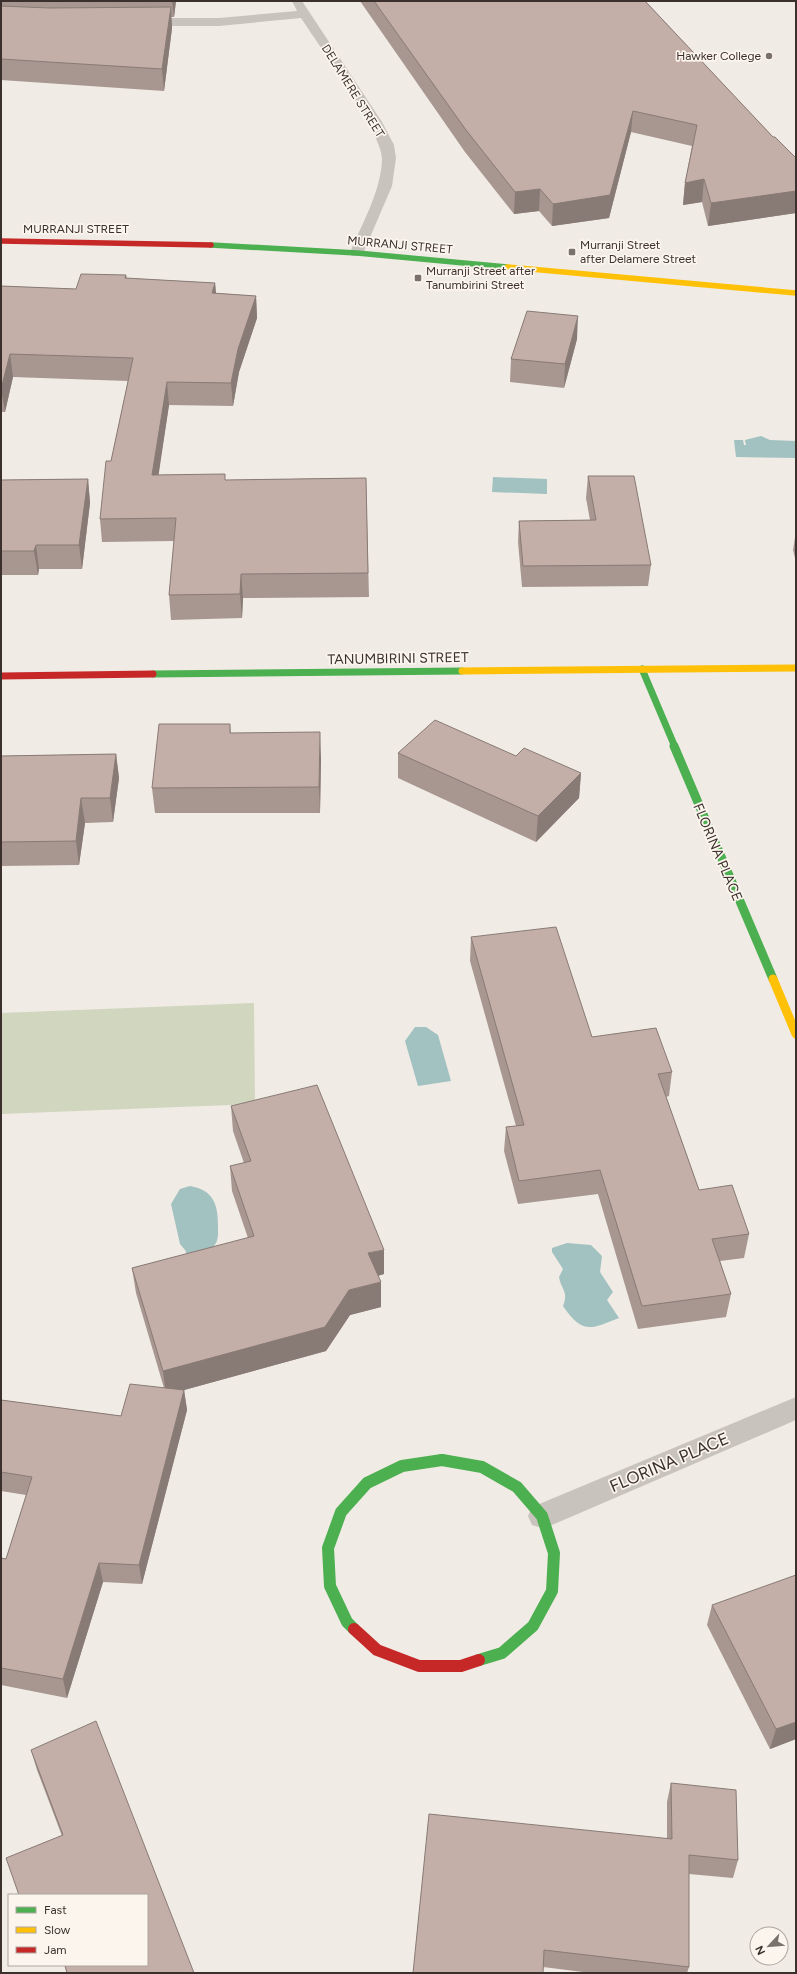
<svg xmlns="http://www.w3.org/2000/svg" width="797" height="1974" viewBox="0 0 797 1974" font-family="Figtree,sans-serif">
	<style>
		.green { fill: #d1d6bf }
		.water { fill: #a1c2c1 }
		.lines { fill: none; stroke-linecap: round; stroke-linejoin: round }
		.street { fill: #c9c3be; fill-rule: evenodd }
		.fast-far3 { stroke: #4caf50; stroke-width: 5.5 }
		.fast-far2 { stroke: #4caf50; stroke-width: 7 }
		.fast-far1 { stroke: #4caf50; stroke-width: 9 }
		.fast { stroke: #4caf50; stroke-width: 12 }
		.slow-far2 { stroke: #ffc107; stroke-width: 5.5 }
		.slow-far1 { stroke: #ffc107; stroke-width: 7 }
		.slow { stroke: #ffc107; stroke-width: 9 }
		.jam-far2 { stroke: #c62828; stroke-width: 5.5 }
		.jam-far1 { stroke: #c62828; stroke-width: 7 }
		.jam { stroke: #c62828; stroke-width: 12 }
		.wall { fill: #a89690 }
		.shaded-wall { fill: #887a75 }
		.building { fill: #c3afa7; stroke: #887a75 }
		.poi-dot { fill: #7a716c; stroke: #fbf5ee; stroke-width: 1.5 }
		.labels { text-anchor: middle; stroke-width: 3.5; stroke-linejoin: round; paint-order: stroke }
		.far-poi-label { font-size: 12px; fill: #3b302b; stroke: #fbf5ee; text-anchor: start }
		.far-street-label { font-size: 12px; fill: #3b302b; stroke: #fbf5ee }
		.street-label { font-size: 14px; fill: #3b302b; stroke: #fbf5ee }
		.near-street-label { font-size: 17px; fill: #3b302b; stroke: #fbf5ee }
	</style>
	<rect width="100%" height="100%" fill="#f0ebe5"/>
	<polygon class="green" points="254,1003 255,1104 1,1114 1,1013"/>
	<g class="water">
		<polygon points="761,436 770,440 796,441 796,458 736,457 734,440 743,440 744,445 746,445 745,440"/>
		<polygon points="493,477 547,479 547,494 492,492"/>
		<polygon points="415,1027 426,1027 438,1035 451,1081 418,1086 405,1041"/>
		<path d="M190,1186C214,1190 218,1205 218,1226C218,1234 219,1241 213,1247C208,1252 195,1255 188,1257L185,1250L180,1244L171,1204L180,1189Z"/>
		<path d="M567,1243L591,1245L602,1256L600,1272L613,1292L607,1300L619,1318C591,1329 583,1335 563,1306C569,1291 561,1290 559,1277L563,1269L552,1252V1248Z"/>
	</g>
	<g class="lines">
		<g class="street">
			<path d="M292,1H302L382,122L394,145L396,158L392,186L362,256H352L350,253C362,223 381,192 382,159C383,134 318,44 301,18L219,26H142L136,22L142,18H219L297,11Z"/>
			<polygon points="796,1397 796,1420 552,1525 542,1528 532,1525 528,1516 532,1507"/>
		</g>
		<polyline class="fast-far3" points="211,245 357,253 507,267"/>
		<g class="fast-far2">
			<polyline points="642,669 675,747"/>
			<polyline points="153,674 462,671"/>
		</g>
		<polyline class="fast-far1" points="674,746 773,979"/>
		<g class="fast">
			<polyline points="442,1460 482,1467 517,1487 542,1516 554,1553 552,1591 533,1626 502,1653 479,1660"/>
			<polyline points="354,1629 347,1622 330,1586 328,1548 341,1512 367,1483 402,1466 442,1460"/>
		</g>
		<polyline class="slow-far2" points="507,267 796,293"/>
		<polyline class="slow-far1" points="462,671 796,668"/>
		<polyline class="slow" points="773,979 796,1034"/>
		<polyline class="jam-far2" points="1,241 211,245"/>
		<polyline class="jam-far1" points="1,676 153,674"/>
		<polyline class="jam" points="354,1629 377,1650 419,1666 461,1666 479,1660"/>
	</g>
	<g class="wall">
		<polygon points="1,1 176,1 174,17 171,17 172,28 164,91 1,80"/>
		<polygon points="360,1 645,1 773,137 796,158 796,213 708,226 702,202 683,205 685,183 692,146 631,132 609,218 552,226 539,211 514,214 465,152"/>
		<polygon points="126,275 127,278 215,283 216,293 256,296 257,318 239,372 233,406 169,405 158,475 226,480 366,478 369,597 243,598 242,618 171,620 169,595 174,541 102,542 100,519 111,461 128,381 13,377 5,412 1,412 1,286 76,289"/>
		<polygon points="577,339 564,388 510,382 511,359"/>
		<polygon points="588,476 651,565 648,586 522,587 518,542 519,521 590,520 586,498"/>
		<polygon points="88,479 90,503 82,569 39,569 38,575 1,575 1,480"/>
		<polygon points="796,531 796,562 793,550"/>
		<polygon points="230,724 231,733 321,758 320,813 155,813 152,788"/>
		<polygon points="398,753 516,756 581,773 579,798 536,842 398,778"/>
		<polygon points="116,754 119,778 113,822 85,823 79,865 1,866 1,756"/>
		<polygon points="471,937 592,1037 672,1072 669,1096 666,1097 699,1190 749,1234 744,1258 720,1261 731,1294 726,1317 638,1329 598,1194 518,1204 504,1151 506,1127 516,1126 470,961"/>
		<polygon points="231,1106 384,1274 378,1276 381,1307 350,1315 326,1351 184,1390 187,1410 142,1584 103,1582 67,1698 1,1685 1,1558 6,1559 26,1495 1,1491 1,1400 121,1416 164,1388 136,1293 132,1268 248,1238 232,1191 230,1166 244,1163 233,1131"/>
		<polygon points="712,1605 796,1739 770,1749 707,1625"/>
		<polygon points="31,1750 194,1973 67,1973 64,1965 147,1965 62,1836 37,1770"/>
		<polygon points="671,1783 738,1860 733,1878 689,1874 689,1967 687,1973 591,1973 543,1967 413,1973 667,1838 667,1802"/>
	</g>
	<g class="shaded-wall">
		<polygon points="172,1 176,1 174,17"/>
		<polygon points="171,7 172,28 164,91 162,69"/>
		<polygon points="633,111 631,132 609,218 552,226 553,204"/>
		<polygon points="704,179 702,202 683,205 685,183"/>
		<polygon points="540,189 539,211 514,214 515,192"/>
		<polygon points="796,191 796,213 708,226 711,203"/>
		<polygon points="215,283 217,306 212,293"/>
		<polygon points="256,296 257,318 239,372 233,406 231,383 238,349"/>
		<polygon points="578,316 577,339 564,388 565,364"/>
		<polygon points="10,354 13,377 5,412 1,389"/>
		<polygon points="167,382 169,405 155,499 152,475"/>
		<polygon points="88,479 90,503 82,569 79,545"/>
		<polygon points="36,545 39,569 38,575 34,551"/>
		<polygon points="241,574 243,598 242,618 240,594"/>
		<polygon points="320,732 321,758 320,813 319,787"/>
		<polygon points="116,754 119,778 113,822 110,798"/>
		<polygon points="581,773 579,798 536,842 538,816"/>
		<polygon points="81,798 85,823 79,865 76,841"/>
		<polygon points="384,1250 384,1274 369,1278 368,1253"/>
		<polygon points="381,1282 381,1307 350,1315 326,1351 166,1395 163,1371 349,1290"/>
		<polygon points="184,1390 187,1410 142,1584 139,1565"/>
		<polygon points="99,1563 103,1582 67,1698 63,1679"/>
		<polygon points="796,1722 796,1739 770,1749 776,1729"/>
	</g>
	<g class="building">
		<polygon points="374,1 645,1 773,137 775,137 796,158 796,191 711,203 704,179 685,183 697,125 633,111 610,195 553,204 540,189 515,192 466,130"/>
		<polygon points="1,6 49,8 171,7 162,69 1,59"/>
		<polygon points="81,274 126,275 125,278 215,283 212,293 256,296 238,349 231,383 167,382 152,475 225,474 225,480 366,478 368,573 241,574 240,594 169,595 176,518 100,519 106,461 111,461 133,358 10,354 1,389 1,286 76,289"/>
		<polygon points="527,311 578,316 565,364 511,359"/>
		<polygon points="588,476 634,476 651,565 523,566 519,521 596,520"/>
		<polygon points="88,479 79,545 36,545 34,551 1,551 1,480"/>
		<polygon points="435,720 516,756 524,748 581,773 538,816 398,753"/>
		<polygon points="159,724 230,724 230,733 320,732 319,787 152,788"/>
		<polygon points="116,754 110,798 81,798 76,841 1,842 1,756"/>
		<polygon points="556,927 592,1037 656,1028 672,1072 658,1074 699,1190 732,1185 749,1234 712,1239 731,1294 642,1306 600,1170 519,1181 506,1127 524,1125 471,937"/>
		<polygon points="317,1085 384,1250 368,1253 381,1282 349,1290 325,1327 163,1371 132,1268 254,1236 230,1166 251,1161 231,1106"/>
		<polygon points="130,1384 184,1390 139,1565 99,1563 63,1679 1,1668 1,1558 6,1559 32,1477 1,1472 1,1400 121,1416"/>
		<polygon points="796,1575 796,1722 776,1729 712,1605"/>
		<polygon points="96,1721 194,1973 67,1973 65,1965 147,1965 147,1895 19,1895 6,1858 63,1835 31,1750"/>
		<polygon points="671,1783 736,1790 738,1860 689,1855 689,1967 544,1950 543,1973 413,1973 429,1814 672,1839"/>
	</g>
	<g class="poi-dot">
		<circle cx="769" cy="56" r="4"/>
		<rect x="568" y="248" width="8" height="8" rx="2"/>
		<rect x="414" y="274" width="8" height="8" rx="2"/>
	</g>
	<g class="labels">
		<g class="far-poi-label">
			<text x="761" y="60" text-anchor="end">Hawker College</text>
			<text x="580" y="249">Murranji Street<tspan x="580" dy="14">after Delamere Street</tspan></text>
			<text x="426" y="275">Murranji Street after<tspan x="426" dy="14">Tanumbirini Street</tspan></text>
		</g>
		<g class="far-street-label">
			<text transform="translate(353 91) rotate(58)" y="4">DELAMERE STREET</text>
			<text x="76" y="233">MURRANJI STREET</text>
			<text transform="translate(400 245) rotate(5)" y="4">MURRANJI STREET</text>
		</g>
		<g class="street-label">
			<text transform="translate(398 658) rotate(-1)" y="5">TANUMBIRINI STREET</text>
			<text transform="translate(718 852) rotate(67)" y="5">FLORINA PLACE</text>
		</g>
		<g class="near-street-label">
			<text transform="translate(669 1462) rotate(-23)" y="6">FLORINA PLACE</text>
		</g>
	</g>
	<rect width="797" height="1974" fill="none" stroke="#3b302b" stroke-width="4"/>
	<rect x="8" y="1894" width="140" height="72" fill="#fbf5ee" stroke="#aea6a0"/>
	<rect x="16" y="1907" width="20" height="6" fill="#4caf50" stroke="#aea6a0"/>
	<text x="44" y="1914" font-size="12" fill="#3b302b">Fast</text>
	<rect x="16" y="1927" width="20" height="6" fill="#ffc107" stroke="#aea6a0"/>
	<text x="44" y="1934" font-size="12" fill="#3b302b">Slow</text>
	<rect x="16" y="1947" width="20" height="6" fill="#c62828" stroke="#aea6a0"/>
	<text x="44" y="1954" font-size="12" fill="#3b302b">Jam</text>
	<g transform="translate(769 1946) rotate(244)"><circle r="19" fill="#fbf5ee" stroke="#aea6a0"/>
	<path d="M0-3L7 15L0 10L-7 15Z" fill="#7a716c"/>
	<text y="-6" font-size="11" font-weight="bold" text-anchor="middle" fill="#3b302b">N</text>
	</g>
</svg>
